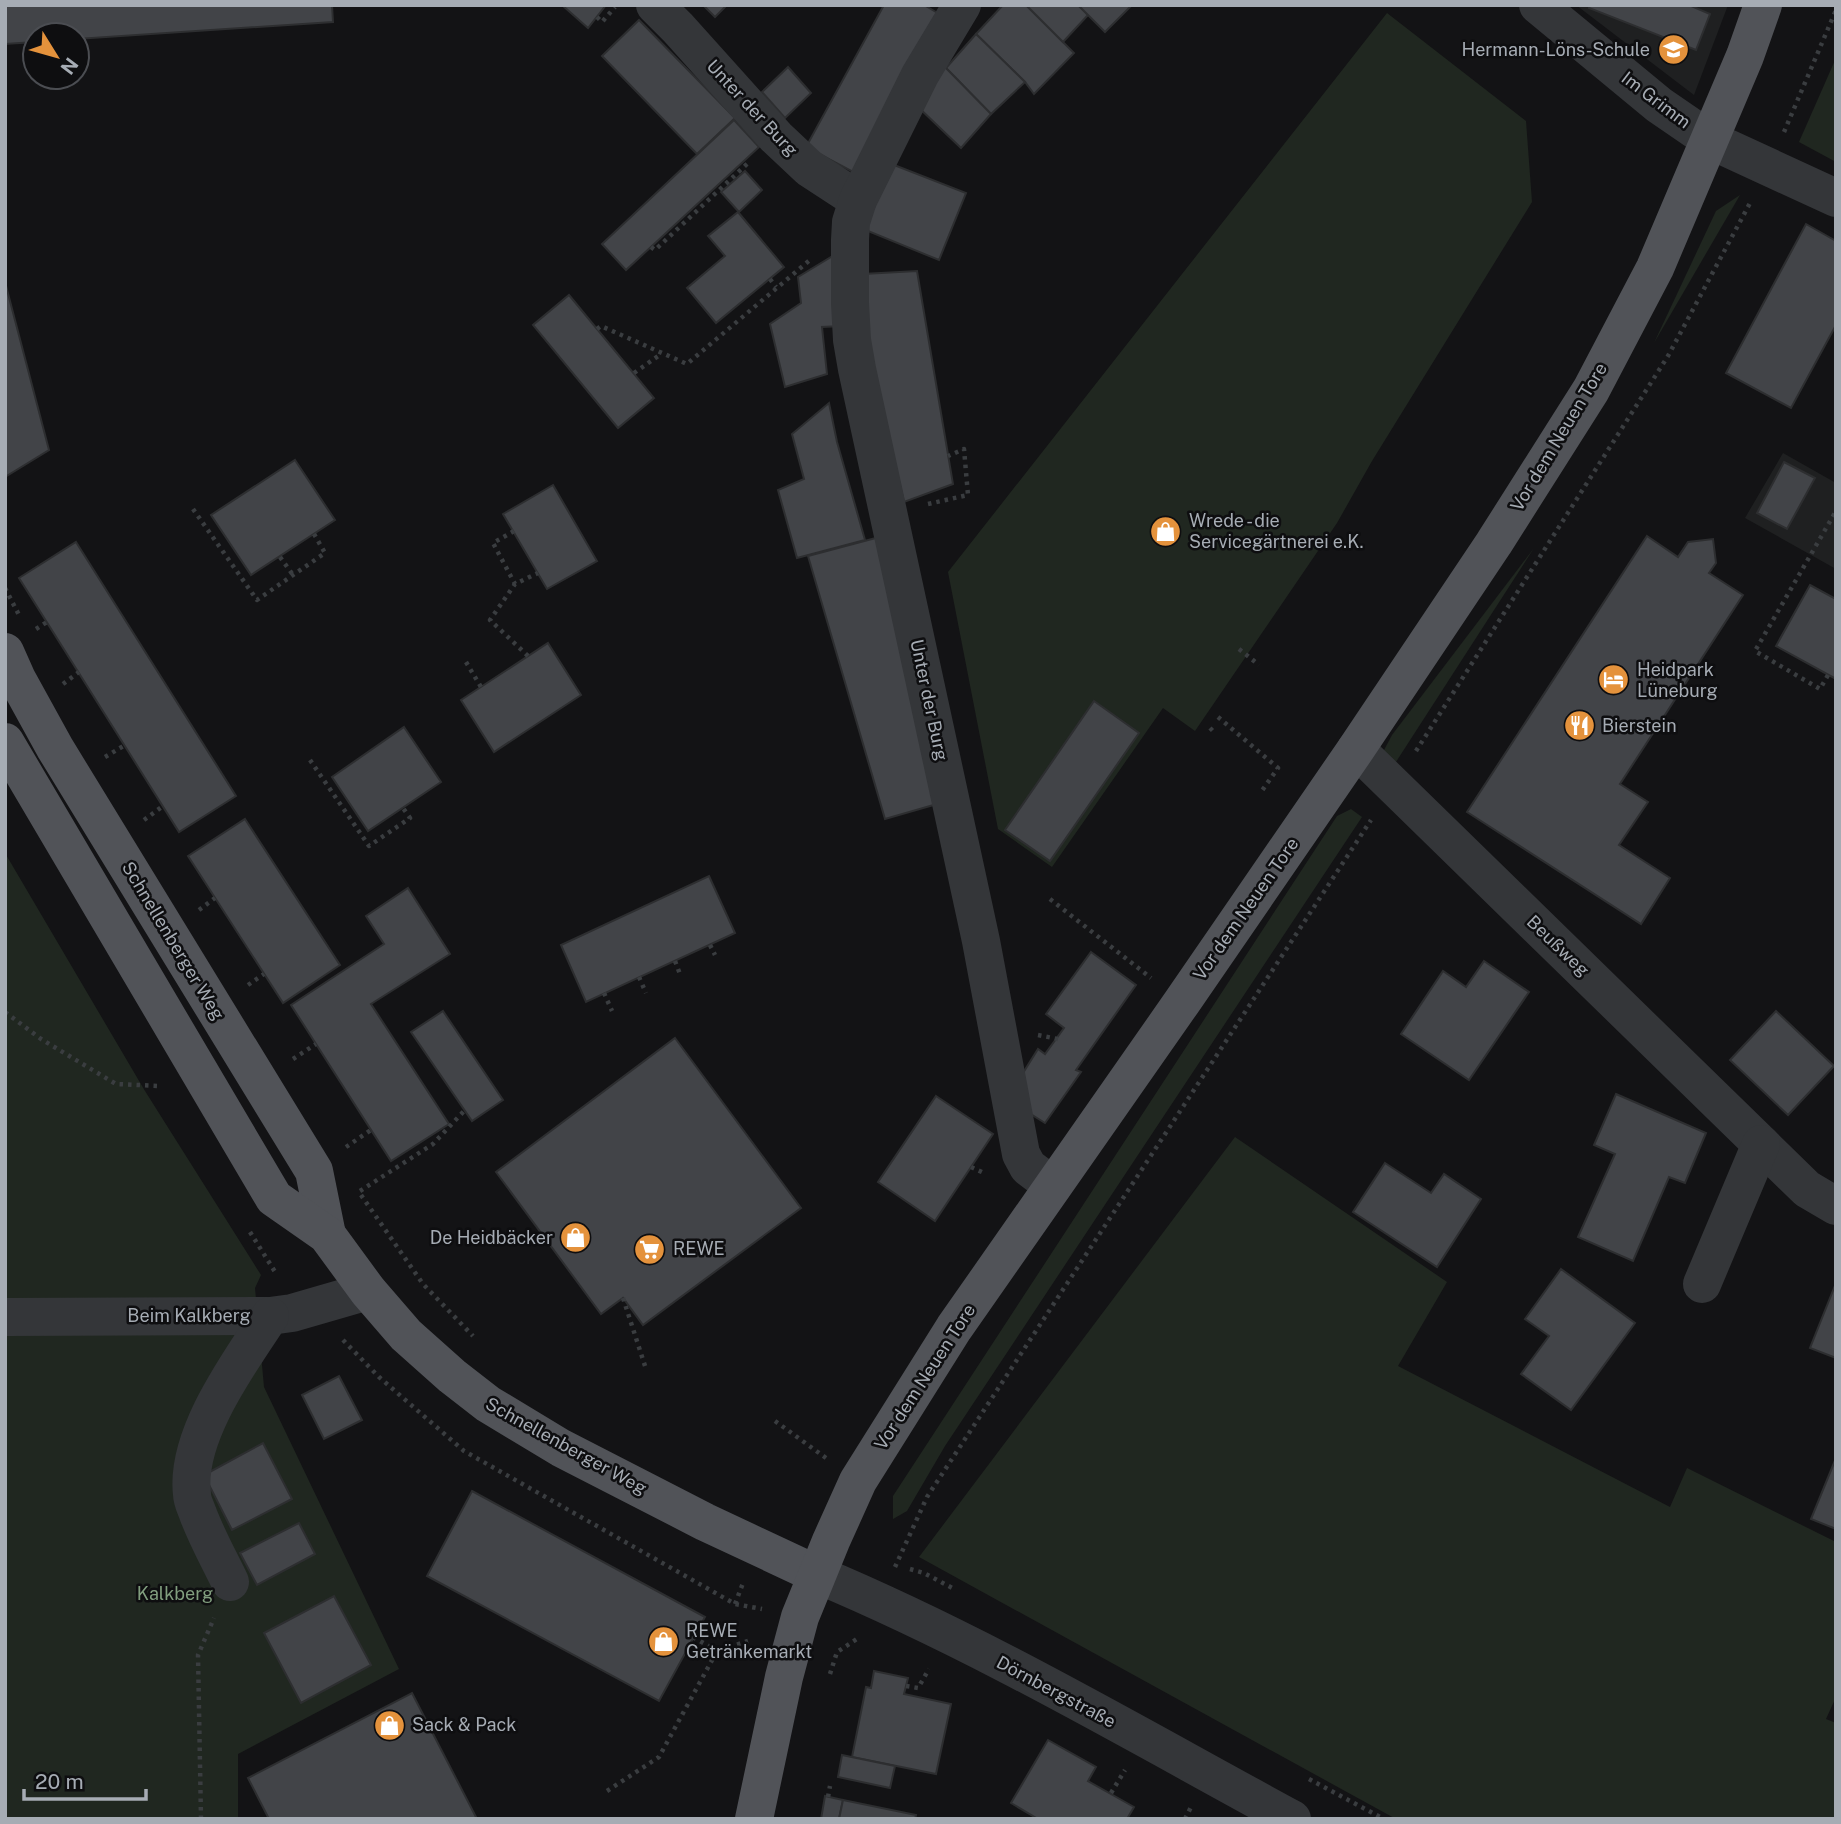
<svg xmlns="http://www.w3.org/2000/svg" width="1841" height="1824" viewBox="0 0 1841 1824" font-family="'Public Sans',sans-serif">
	<style>
		.built { fill: #1f2021 }
		.green { fill: #202720 }
		.building { fill: #424448; stroke: #2d2e30; stroke-width: 2 }
		.lines { fill: none; stroke-linecap: round; stroke-linejoin: round }
		.path { stroke: #3a3d40; stroke-width: 4.5; stroke-dasharray: 3.5 5; stroke-linecap: butt }
		.minor { stroke: #343639; stroke-width: 38 }
		.major { stroke: #515358; stroke-width: 38 }
		.labels { text-anchor: middle; stroke-width: 5; stroke-linejoin: round; paint-order: stroke }
		.poi-label { font-size: 18px; fill: #a6acb4; stroke: #0e0e10; text-anchor: start }
		.street-label { font-size: 18px; fill: #a6acb4; stroke: #0e0e10 }
		.park-label { font-size: 18px; fill: #819e7e; stroke: #0e0e10 }
	</style>
	<rect width="100%" height="100%" fill="#131315"/>
	<g class="built">
		<polygon points="1576,5 1728,5 1694,95"/>
		<polygon points="1783,453 1836,483 1836,569 1745,518"/>
	</g>
	<g class="green">
		<polygon points="1387,13 1526,121 1532,202 1372,461 1337,523 1195,731 1163,708 1052,867 998,829 948,572"/>
		<polygon points="1836,58 1836,162 1799,142"/>
		<polygon points="1740,195 1654,343 1716,211"/>
		<polygon points="1534,548 1394,765 1383,752 1392,735"/>
		<polygon points="1351,809 1362,817 945,1446 907,1511 893,1519 893,1496 1337,816"/>
		<polygon points="5,853 145,1091 261,1275 255,1288 264,1387 399,1669 238,1754 238,1819 5,1819"/>
		<polygon points="1235,1137 1447,1282 1398,1366 1670,1507 1687,1468 1836,1542 1836,1697 1826,1719 1836,1723 1836,1819 1396,1819 919,1557"/>
	</g>
	<g class="building">
		<polygon points="5,5 332,5 333,22 77,39 77,35 35,35 35,42 5,44"/>
		<polygon points="562,5 606,5 588,28"/>
		<polygon points="703,5 727,5 715,17"/>
		<polygon points="884,5 924,5 941,15 855,173 806,147"/>
		<polygon points="1003,5 1026,5 1074,53 1034,94 1025,82 976,34"/>
		<polygon points="1026,5 1078,5 1088,15 1063,42"/>
		<polygon points="1078,5 1132,5 1105,32"/>
		<polygon points="1590,5 1689,5 1710,14 1696,50 1589,8"/>
		<polygon points="639,20 735,118 697,154 602,56"/>
		<polygon points="976,34 1025,82 991,114 946,68"/>
		<polygon points="942,64 991,114 961,148 916,105"/>
		<polygon points="788,67 811,93 785,118 762,92"/>
		<polygon points="734,120 759,147 626,270 602,244"/>
		<polygon points="889,163 966,193 939,260 863,229"/>
		<polygon points="745,171 762,190 739,212 721,192"/>
		<polygon points="738,212 784,267 716,323 687,288 725,256 708,236"/>
		<polygon points="1806,224 1836,241 1836,325 1791,408 1726,373"/>
		<polygon points="836,254 842,326 822,327 827,374 785,387 770,324 801,303 798,277"/>
		<polygon points="917,271 953,484 904,502 872,367 863,274"/>
		<polygon points="5,282 49,450 5,477"/>
		<polygon points="569,295 654,398 618,428 533,325"/>
		<polygon points="829,403 837,442 865,540 797,558 778,490 804,479 792,434"/>
		<polygon points="295,460 335,520 251,575 211,515"/>
		<polygon points="1784,462 1815,478 1787,529 1757,513"/>
		<polygon points="553,485 597,561 547,589 503,514"/>
		<polygon points="887,535 944,802 885,819 808,556"/>
		<polygon points="1647,536 1678,557 1688,542 1713,539 1716,563 1709,573 1743,595 1620,784 1648,802 1619,845 1670,878 1641,924 1467,812"/>
		<polygon points="76,542 236,796 179,832 19,578"/>
		<polygon points="1810,585 1836,599 1836,679 1776,646"/>
		<polygon points="548,643 581,695 494,752 461,700"/>
		<polygon points="1094,701 1139,733 1050,861 1005,830"/>
		<polygon points="404,727 441,782 368,831 332,777"/>
		<polygon points="245,819 340,965 283,1003 188,856"/>
		<polygon points="709,876 735,933 586,1002 561,945"/>
		<polygon points="408,888 450,954 371,1004 449,1124 391,1161 291,1005 384,944 366,916"/>
		<polygon points="1091,952 1136,985 1076,1070 1081,1072 1045,1123 1026,1111 1018,1081 1038,1049 1045,1054 1064,1028 1046,1014"/>
		<polygon points="1484,961 1529,992 1469,1080 1401,1034 1443,971 1466,987"/>
		<polygon points="443,1011 503,1100 472,1121 411,1032"/>
		<polygon points="1776,1011 1834,1066 1788,1115 1730,1060"/>
		<polygon points="675,1038 801,1208 643,1325 623,1298 601,1314 496,1172"/>
		<polygon points="1616,1094 1706,1133 1685,1183 1669,1177 1633,1261 1578,1237 1615,1154 1594,1145"/>
		<polygon points="936,1096 993,1134 935,1221 878,1182"/>
		<polygon points="1385,1163 1431,1193 1444,1174 1481,1199 1437,1267 1353,1212"/>
		<polygon points="1561,1269 1635,1323 1571,1410 1521,1374 1549,1336 1525,1319"/>
		<polygon points="1836,1283 1836,1358 1810,1348"/>
		<polygon points="339,1376 362,1420 324,1439 302,1395"/>
		<polygon points="263,1443 292,1499 232,1530 204,1475"/>
		<polygon points="1836,1458 1836,1529 1811,1519"/>
		<polygon points="472,1491 705,1617 659,1701 427,1576"/>
		<polygon points="299,1523 315,1554 257,1585 240,1553"/>
		<polygon points="334,1596 371,1665 301,1703 264,1633"/>
		<polygon points="874,1671 908,1678 904,1694 951,1704 936,1774 852,1757 866,1687 871,1688"/>
		<polygon points="412,1693 477,1819 269,1819 248,1778"/>
		<polygon points="1048,1740 1096,1767 1088,1781 1134,1807 1127,1819 1038,1819 1011,1803"/>
		<polygon points="842,1755 895,1766 890,1788 838,1777"/>
		<polygon points="825,1796 843,1800 839,1819 821,1819"/>
		<polygon points="843,1800 916,1815 915,1819 839,1819"/>
	</g>
	<g class="lines">
		<g class="path">
			<polyline points="597,17 602,22 615,7"/>
			<polyline points="1784,132 1836,10"/>
			<polyline points="651,247 655,250 748,163"/>
			<polyline points="770,279 776,287"/>
			<polyline points="597,329 601,326 687,364 811,259"/>
			<polyline points="634,373 661,354"/>
			<polyline points="928,504 968,495 964,449 948,456"/>
			<polyline points="193,509 257,600 325,553 314,534"/>
			<polyline points="514,531 493,543 515,584"/>
			<polyline points="280,557 293,575"/>
			<polyline points="5,588 19,615"/>
			<polyline points="36,629 47,622"/>
			<polyline points="1239,649 1259,665"/>
			<polyline points="528,656 490,620 515,584 538,573"/>
			<polyline points="466,662 481,687"/>
			<polyline points="1828,675 1820,689 1755,651 1836,511"/>
			<polyline points="63,684 79,672"/>
			<polyline points="1218,717 1278,768 1261,792"/>
			<polyline points="1210,728 1213,731"/>
			<polyline points="1416,751 1668,356 1750,203"/>
			<polyline points="105,757 125,745"/>
			<polyline points="310,760 369,846 410,818 403,808"/>
			<polyline points="144,820 163,806"/>
			<polyline points="1050,899 1151,978"/>
			<polyline points="199,910 215,898"/>
			<polyline points="710,945 715,955"/>
			<polyline points="675,961 680,974"/>
			<polyline points="639,977 646,993"/>
			<polyline points="248,985 264,974"/>
			<polyline points="604,993 612,1011"/>
			<polyline points="5,1012 41,1039 116,1084 159,1086"/>
			<polyline points="1038,1035 1058,1039"/>
			<polyline points="293,1059 316,1044"/>
			<polyline points="346,1147 371,1130"/>
			<polyline points="971,1167 986,1174"/>
			<polyline points="360,1191 433,1144 465,1110"/>
			<polyline points="361,1195 423,1284 473,1336"/>
			<polyline points="250,1232 277,1275"/>
			<polyline points="623,1298 646,1369"/>
			<polyline points="343,1340 379,1377 464,1451 735,1604 762,1609"/>
			<polyline points="775,1421 826,1458"/>
			<polyline points="895,1567 927,1497 1371,820"/>
			<polyline points="910,1569 924,1573 956,1590"/>
			<polyline points="735,1604 743,1583"/>
			<polyline points="693,1637 717,1651"/>
			<polyline points="830,1674 837,1652 860,1637"/>
			<polyline points="906,1686 918,1688 929,1669"/>
			<polyline points="1309,1779 1384,1819"/>
			<polyline points="607,1791 659,1757 717,1651 748,1641"/>
			<polyline points="1111,1793 1125,1770"/>
			<polyline points="828,1797 830,1786"/>
			<polyline points="201,1819 198,1655 214,1618"/>
			<polyline points="1185,1819 1191,1807"/>
		</g>
		<g class="minor">
			<polyline points="655,5 678,28 776,137 809,168 858,200"/>
			<polyline points="962,5 920,75 858,200 851,222 850,240 850,303 852,340 857,369 981,941 1021,1154 1028,1167 1053,1186"/>
			<polyline points="1538,5 1659,105 1710,140 1836,198"/>
			<polyline points="1356,749 1807,1189 1836,1206"/>
			<polyline points="1702,1284 1761,1144"/>
			<polyline points="5,1317 270,1316 292,1313 368,1291"/>
			<path d="M816,1574C981,1643 1135,1734 1292,1819"/>
			<path d="M230,1582C219,1559 207,1538 198,1514C196,1508 192,1501 192,1494C185,1436 239,1363 270,1316"/>
		</g>
		<g class="major">
			<polyline points="5,652 17,679 55,748 314,1171 327,1235"/>
			<polyline points="5,742 274,1198 327,1235 368,1291 406,1335 452,1376 488,1404 561,1448 705,1522 816,1574"/>
			<polyline points="754,1819 784,1677 800,1617 831,1541 858,1481 954,1328 1182,1002 1356,749 1494,543 1591,390 1655,268 1745,56 1763,5"/>
		</g>
	</g>
	<defs>
		<symbol id="school-disc" viewBox="-11 -11 22 22"><circle r="9.5" fill="#e4923c" stroke="#0e0e10"/><path d="M0-5L7-2L0 1L-7-2ZM-4 1L0 2.5L4 1V4Q0 6-4 4Z" fill="#fff"/></symbol>
		<symbol id="shop-disc" viewBox="-11 -11 22 22"><circle r="9.5" fill="#e4923c" stroke="#0e0e10"/><path d="M-5-2.5h2.3a2.7 3.5 0 0 1 5.4 0H5L5.5 6h-11ZM-1.5-2.5h3a1.5 2.3 0 0 0-3 0Z" fill="#fff"/></symbol>
		<symbol id="hotel-disc" viewBox="-11 -11 22 22"><circle r="9.5" fill="#e4923c" stroke="#0e0e10"/><path d="M-6-4.5h1.5V1H6V5H4.5V3h-9V5H-6ZM-4 0a1.8 1.8 0 1 1 3.6 0ZM.5 0V-2.5h3Q6-2.5 6 0Z" fill="#fff"/></symbol>
		<symbol id="restaurant-disc" viewBox="-11 -11 22 22"><circle r="9.5" fill="#e4923c" stroke="#0e0e10"/><path d="M-5-6h1v4h1v-4h1v4h1v-4h1v5L-1.5 .5V6h-2V.5L-5-1ZM5-6V6H3V1.5H1.5Q1.5-4 5-6Z" fill="#fff"/></symbol>
		<symbol id="supermarket-disc" viewBox="-11 -11 22 22"><circle r="9.5" fill="#e4923c" stroke="#0e0e10"/><path d="M-6-5.5h2.5l.6 2H6L4.5 2H-2.5L-4.4-4H-6ZM-1.5 3.2a1.3 1.3 0 1 0 .1 0ZM3 3.2a1.3 1.3 0 1 0 .1 0Z" fill="#fff"/></symbol>
	</defs>
	<g fill-rule="evenodd">
		<use href="#school-disc" x="1656" y="32" width="35" height="35"/>
		<use href="#shop-disc" x="1148" y="514" width="35" height="35"/>
		<use href="#hotel-disc" x="1596" y="662" width="35" height="35"/>
		<use href="#restaurant-disc" x="1562" y="708" width="35" height="35"/>
		<use href="#shop-disc" x="558" y="1220" width="35" height="35"/>
		<use href="#supermarket-disc" x="632" y="1232" width="35" height="35"/>
		<use href="#shop-disc" x="646" y="1624" width="35" height="35"/>
		<use href="#shop-disc" x="372" y="1708" width="35" height="35"/>
	</g>
	<g class="labels">
		<g class="poi-label">
			<text x="1650" y="56" text-anchor="end">Hermann-Löns-Schule</text>
			<text x="1189" y="527">Wrede - die<tspan x="1189" dy="21">Servicegärtnerei e.K.</tspan></text>
			<text x="1637" y="676">Heidpark<tspan x="1637" dy="21">Lüneburg</tspan></text>
			<text x="1602" y="732">Bierstein</text>
			<text x="553" y="1244" text-anchor="end">De Heidbäcker</text>
			<text x="673" y="1255">REWE</text>
			<text x="686" y="1637">REWE<tspan x="686" dy="21">Getränkemarkt</tspan></text>
			<text x="412" y="1731">Sack &amp; Pack</text>
		</g>
		<g class="street-label">
			<text transform="translate(1656 100) rotate(37)" y="6">Im Grimm</text>
			<text transform="translate(752 108) rotate(47)" y="6">Unter der Burg</text>
			<text transform="translate(1559 437) rotate(-59)" y="6">Vor dem Neuen Tore</text>
			<text transform="translate(929 700) rotate(78)" y="6">Unter der Burg</text>
			<text transform="translate(1246 909) rotate(-55)" y="6">Vor dem Neuen Tore</text>
			<text transform="translate(173 941) rotate(59)" y="6">Schnellenberger Weg</text>
			<text transform="translate(1558 946) rotate(44)" y="6">Beußweg</text>
			<text x="189" y="1322">Beim Kalkberg</text>
			<text transform="translate(925 1377) rotate(-57)" y="6">Vor dem Neuen Tore</text>
			<text transform="translate(566 1446) rotate(29)" y="6">Schnellenberger Weg</text>
			<text transform="translate(1056 1692) rotate(28)" y="6">Dörnbergstraße</text>
		</g>
		<g class="park-label">
			<text x="175" y="1600">Kalkberg</text>
		</g>
	</g>
	<rect width="1841" height="1824" fill="none" stroke="#a6acb4" stroke-width="14"/>
	<g transform="translate(56 56) rotate(127)"><circle r="33" fill="#0e0e10" stroke="#4b4d52" stroke-width="2"/>
	<path d="M0-5L12 26L0 18L-12 26Z" fill="#e4923c"/>
	<text y="-10" font-size="19" font-weight="bold" text-anchor="middle" fill="#a6acb4">N</text>
	</g>
	<path d="M24 1789v10h122v-10" fill="none" stroke="#a6acb4" stroke-width="3.5"/>
	<text x="35" y="1789" font-size="21" fill="#a6acb4" stroke="#0e0e10" stroke-width="5" paint-order="stroke">20 m</text>
</svg>
